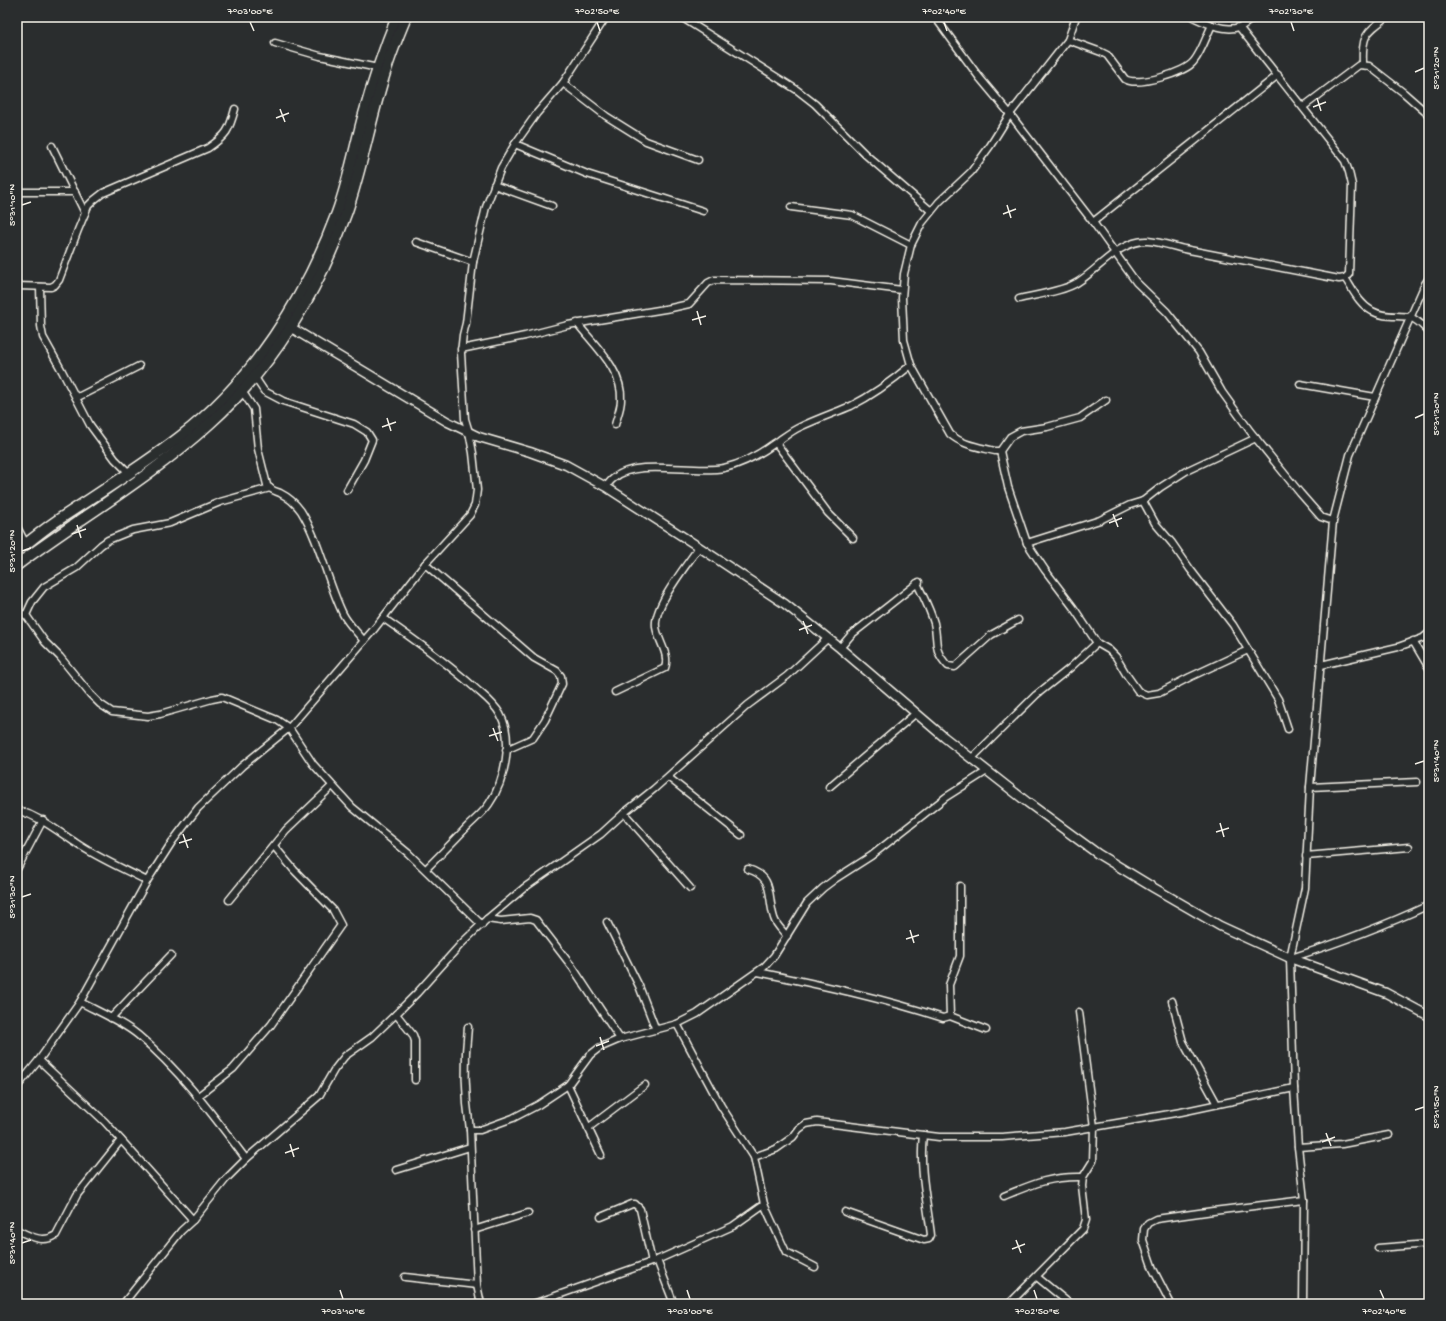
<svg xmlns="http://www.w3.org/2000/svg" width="1446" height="1321" viewBox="0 0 1446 1321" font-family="'Gochi Hand',sans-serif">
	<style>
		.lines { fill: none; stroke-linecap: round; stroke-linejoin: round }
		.minor-casing { stroke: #f4f1e8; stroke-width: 9 }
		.tertiary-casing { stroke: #f4f1e8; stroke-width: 11 }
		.primary-casing { stroke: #f4f1e8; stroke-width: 13 }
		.minor { stroke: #2a2d2e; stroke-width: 6 }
		.tertiary { stroke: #2a2d2e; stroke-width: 8 }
		.primary { stroke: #2a2d2e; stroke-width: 10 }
		.ticks { fill: none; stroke: #f4f1e8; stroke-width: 1.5 }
		.neatline { fill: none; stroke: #f4f1e8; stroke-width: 1.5 }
		.ticks-label { font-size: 10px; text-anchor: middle; fill: #f4f1e8 }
	</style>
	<rect width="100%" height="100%" fill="#2a2d2e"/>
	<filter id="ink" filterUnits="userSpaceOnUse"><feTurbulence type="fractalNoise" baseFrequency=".025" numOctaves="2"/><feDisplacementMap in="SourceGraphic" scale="8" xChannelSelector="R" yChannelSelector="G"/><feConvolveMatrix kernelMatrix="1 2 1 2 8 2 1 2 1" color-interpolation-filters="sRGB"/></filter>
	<g filter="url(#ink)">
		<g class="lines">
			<defs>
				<g id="minor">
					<polyline points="681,17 797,90 815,104 866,155 931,211"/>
					<polyline points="935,17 979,77 1010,114 1093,222 1136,282 1167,312 1199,352 1222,392 1250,431 1300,493 1321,517 1333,521"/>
					<path d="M1076,17L1068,40L1010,114L990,146L971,172L939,202L922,223L911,245L904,274L902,298L904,340L911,365L950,434C962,445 979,447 995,451H1000L1010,437L1021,431L1047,427L1080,418L1106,400"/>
					<path d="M1193,17C1206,23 1224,32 1239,27C1244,26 1250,20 1254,17"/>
					<path d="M1068,40L1101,52L1107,55L1125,79C1136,87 1186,73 1194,61C1202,51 1206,37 1212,25"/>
					<polyline points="275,43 320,56 378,68"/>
					<path d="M1363,65C1362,36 1364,34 1387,17"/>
					<polyline points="563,83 606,116 646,141 698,160"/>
					<polyline points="1303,107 1359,65 1369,66 1404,93 1429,115"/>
					<polyline points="515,144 587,174 703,211"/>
					<polyline points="52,146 85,213"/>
					<polyline points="494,185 552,206"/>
					<polyline points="17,192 75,192"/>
					<polyline points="791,207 852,215 911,245"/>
					<polyline points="1093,222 1278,75"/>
					<polyline points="416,242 473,262"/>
					<path d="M1345,278C1353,290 1359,304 1372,311C1384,318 1397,315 1409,317C1417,319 1423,326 1429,332"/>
					<path d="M17,286L51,287L55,285L59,280L78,230L88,206L94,200L103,193L208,148C227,135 229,131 235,109"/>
					<polyline points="40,287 41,326 43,337 62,371 90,425 115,459 129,473"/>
					<path d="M1019,299C1035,295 1065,291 1078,282C1099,269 1121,239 1148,241C1160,242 1172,246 1184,249L1339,279L1345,278L1349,274L1352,185L1349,172L1345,161L1239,27"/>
					<path d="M577,323C594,345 623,370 621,400C621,408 617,417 615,425"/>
					<polyline points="461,349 525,336 568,325 671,308 689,304 708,283 714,280 831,281 902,290"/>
					<polyline points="254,376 264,391 283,401 354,424 367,432 372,440 364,460 347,490"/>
					<polyline points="1300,384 1375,397"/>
					<path d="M242,391L254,409L258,449L267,485C270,490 275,491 280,493C288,497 296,504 301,511C320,542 327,581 343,614C348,624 357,632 364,641"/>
					<polyline points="76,398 139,366"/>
					<polyline points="776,443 828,513 853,538"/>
					<polyline points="1000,451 1008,487 1027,543 1100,520 1130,505 1143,501 1161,487 1186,471 1256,438"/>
					<path d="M606,487C608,484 611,480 614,478C637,458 694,474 724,468C742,464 760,454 775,443C783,438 791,431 800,427C817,419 834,413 851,406C873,395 892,381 911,365"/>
					<polyline points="1143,501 1155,523 1172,543 1190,569 1233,625 1278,699 1288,729"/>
					<polyline points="17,527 26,544"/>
					<polyline points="425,564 534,658 557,671 561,676 562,684 545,720 533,738 506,750"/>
					<path d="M917,583C923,596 930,609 934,623C939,643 932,649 948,666L955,667L991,635L1018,620"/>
					<polyline points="17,613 26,615 45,642 60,657 90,694 100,704 112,712 148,716 160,714 212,699 222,697 277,720 289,728 313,764 352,807 408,853 482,925"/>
					<polyline points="26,615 32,602 44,587 76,568 101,545 108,540 133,530 170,523 220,502 270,488"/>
					<path d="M383,618C415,640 446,662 475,688C484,696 494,703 500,714C514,739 505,781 489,804C483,813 474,820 466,828C453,842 439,856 426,869"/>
					<polyline points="1413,641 1429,668"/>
					<polyline points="1097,643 1109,650 1116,657 1126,674 1138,691 1147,695 1159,693 1190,677 1248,650"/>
					<polyline points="840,648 851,635 919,582"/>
					<polyline points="1321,665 1398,647 1423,638 1429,633"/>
					<path d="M615,692L665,668C670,654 658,641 656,627C653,606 687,565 699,547"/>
					<polyline points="971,759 1036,695 1070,668 1097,643 1073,607 1045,570 1027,543"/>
					<polyline points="668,777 741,835"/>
					<polyline points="829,787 916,713"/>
					<polyline points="1310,787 1417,782"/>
					<path d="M17,810C41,817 56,830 76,843C98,858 124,869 147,881"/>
					<polyline points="624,813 690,888"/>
					<polyline points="1306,856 1409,847"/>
					<polyline points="17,869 43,820"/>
					<path d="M748,869C775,877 767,896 774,918C776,925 782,930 787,936"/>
					<polyline points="229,900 286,830 332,786"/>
					<polyline points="487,919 501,921 530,918 536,920 573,968 620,1039"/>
					<polyline points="607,922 639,986 656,1030"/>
					<path d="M1291,958C1338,943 1384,926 1429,905"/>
					<path d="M758,972C821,985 882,998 943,1018L950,1016L986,1030"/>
					<polyline points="1172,1001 1183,1042 1217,1104"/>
					<path d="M80,1002C99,1012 121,1021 138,1035C180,1070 213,1115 246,1159"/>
					<polyline points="396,1014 413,1035 415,1041 415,1080"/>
					<polyline points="950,1016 949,985 960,956 960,886"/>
					<polyline points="111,1018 171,955"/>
					<polyline points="677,1024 721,1106 754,1157"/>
					<path d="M468,1027C464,1062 465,1096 470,1130"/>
					<polyline points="39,1060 105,1122 193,1220"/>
					<polyline points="568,1085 601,1155"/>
					<polyline points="17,1087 39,1060 80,1002 147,881 172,842 198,808 242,766 289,728 375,628 425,564 470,515 475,505 477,490 473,453 469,432 465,419 461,353 463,335 466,323 473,262 486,207 501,168 515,144 537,113 563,83 606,17"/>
					<polyline points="197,1097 233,1069 271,1025 341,925 333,910 294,870 274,846"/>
					<polyline points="588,1128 645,1085"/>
					<polyline points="1298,1147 1342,1144 1389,1135"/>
					<polyline points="396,1170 470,1147"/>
					<path d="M1004,1196C1033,1184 1051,1176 1083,1177"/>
					<path d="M845,1212L924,1240L929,1239L931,1235C927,1201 919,1169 923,1135"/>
					<polyline points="601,1217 632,1204 635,1204 640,1209 652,1262"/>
					<path d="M17,1230C30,1236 43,1244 56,1235L77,1195L121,1140"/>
					<polyline points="474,1230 528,1213"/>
					<polyline points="1378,1248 1429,1244"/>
					<polyline points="657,1260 674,1304"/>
					<polyline points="815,1267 786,1252 764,1204 754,1157 776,1149 793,1137 799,1129 806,1124 817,1122 939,1137 1002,1137 1065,1132 1181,1112 1294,1088"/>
					<polyline points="405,1277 477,1285"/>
					<polyline points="1037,1277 1070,1304"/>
					<polyline points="123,1304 181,1231 193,1220 226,1179 246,1159 319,1096 334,1070 345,1056 372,1037 396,1014 417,993 461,944 487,919 524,888 601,834 624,813 654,789 748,705 787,676 828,638"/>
					<polyline points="481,1304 477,1285 470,1130 480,1130 513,1118 538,1105 568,1085 590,1055 599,1048 620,1039 677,1024 697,1014 764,967 774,956 807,903 823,888 835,879 871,856 946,797 987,771"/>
					<polyline points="533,1304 657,1260 733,1226 764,1204"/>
					<polyline points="1009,1304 1083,1229 1086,1220 1082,1186 1083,1177 1093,1161 1094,1127 1079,1012"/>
					<polyline points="1171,1304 1153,1269 1143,1240 1144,1229 1148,1223 1156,1219 1213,1211 1304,1200"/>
					<polyline points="1303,1304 1304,1200 1298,1147 1294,1088 1290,958 1305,888 1310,787 1333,521 1350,455 1425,284 1429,278"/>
				</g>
				<polyline id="tertiary" points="290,327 448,422 479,437 530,452 566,465 606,487 699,547 785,604 840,648 944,737 1027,802 1098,854 1154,888 1220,926 1290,958 1386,993 1429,1016"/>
				<g id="primary">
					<path d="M17,551C30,541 42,531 55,522C97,494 140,468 180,437C253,381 305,299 337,213C348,183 354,152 362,121C372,85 383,51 397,17"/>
					<path d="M17,565C80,518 151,477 209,424C272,368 319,291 347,211C362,167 370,121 384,76C390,56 398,36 406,17"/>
				</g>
			</defs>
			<use href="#minor" class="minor-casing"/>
			<use href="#tertiary" class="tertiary-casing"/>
			<use href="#primary" class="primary-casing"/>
			<use href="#minor" class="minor"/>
			<use href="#tertiary" class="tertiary"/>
			<use href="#primary" class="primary"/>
		</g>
	</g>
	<path class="ticks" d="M250,22L254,31M597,22L600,31M944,22L947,31M1291,22L1294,31M1415,72L1424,68M1317,98L1321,111M1313,107L1326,102M280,109L285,122M276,118L289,113M22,205L31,202M1007,205L1011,218M1003,214L1016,209M697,311L701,325M692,320L706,316M387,418L391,431M1415,418L1424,414M382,427L396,422M1113,514L1118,527M1109,523L1122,518M77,525L81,538M72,534L86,529M22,551L31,548M803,621L808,634M799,630L812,625M493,728L498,741M489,736L502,732M1415,764L1424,761M1220,823L1224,837M1216,832L1229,828M183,834L188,848M179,843L192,839M22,897L31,894M910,930L914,943M906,939L919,935M600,1037L604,1050M596,1046L609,1041M1415,1110L1424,1107M1326,1133L1331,1146M1322,1142L1335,1137M290,1144L294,1157M285,1153L299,1148M1016,1240L1021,1253M22,1243L31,1240M1012,1249L1025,1244M340,1290L343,1299M687,1290L690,1299M1034,1290L1037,1299M1380,1290L1384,1299"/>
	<rect width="1446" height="1321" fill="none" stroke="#2a2d2e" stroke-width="44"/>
	<rect x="22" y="22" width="1402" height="1277" class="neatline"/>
	<g class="ticks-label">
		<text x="250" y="14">7°03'00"E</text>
		<text x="597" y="14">7°02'50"E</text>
		<text x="944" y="14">7°02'40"E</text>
		<text x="1291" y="14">7°02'30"E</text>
		<text transform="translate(1435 68) rotate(-90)" y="4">5°31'20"N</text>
		<text transform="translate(11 205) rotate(-90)" y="4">5°31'10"N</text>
		<text transform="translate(1435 414) rotate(-90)" y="4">5°31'30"N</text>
		<text transform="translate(11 551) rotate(-90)" y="4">5°31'20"N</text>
		<text transform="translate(1435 761) rotate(-90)" y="4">5°31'40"N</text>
		<text transform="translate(11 897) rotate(-90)" y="4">5°31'30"N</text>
		<text transform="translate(1435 1107) rotate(-90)" y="4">5°31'50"N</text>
		<text transform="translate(11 1243) rotate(-90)" y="4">5°31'40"N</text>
		<text x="343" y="1314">7°03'10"E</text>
		<text x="690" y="1314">7°03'00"E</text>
		<text x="1037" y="1314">7°02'50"E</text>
		<text x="1384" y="1314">7°02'40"E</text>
	</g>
</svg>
